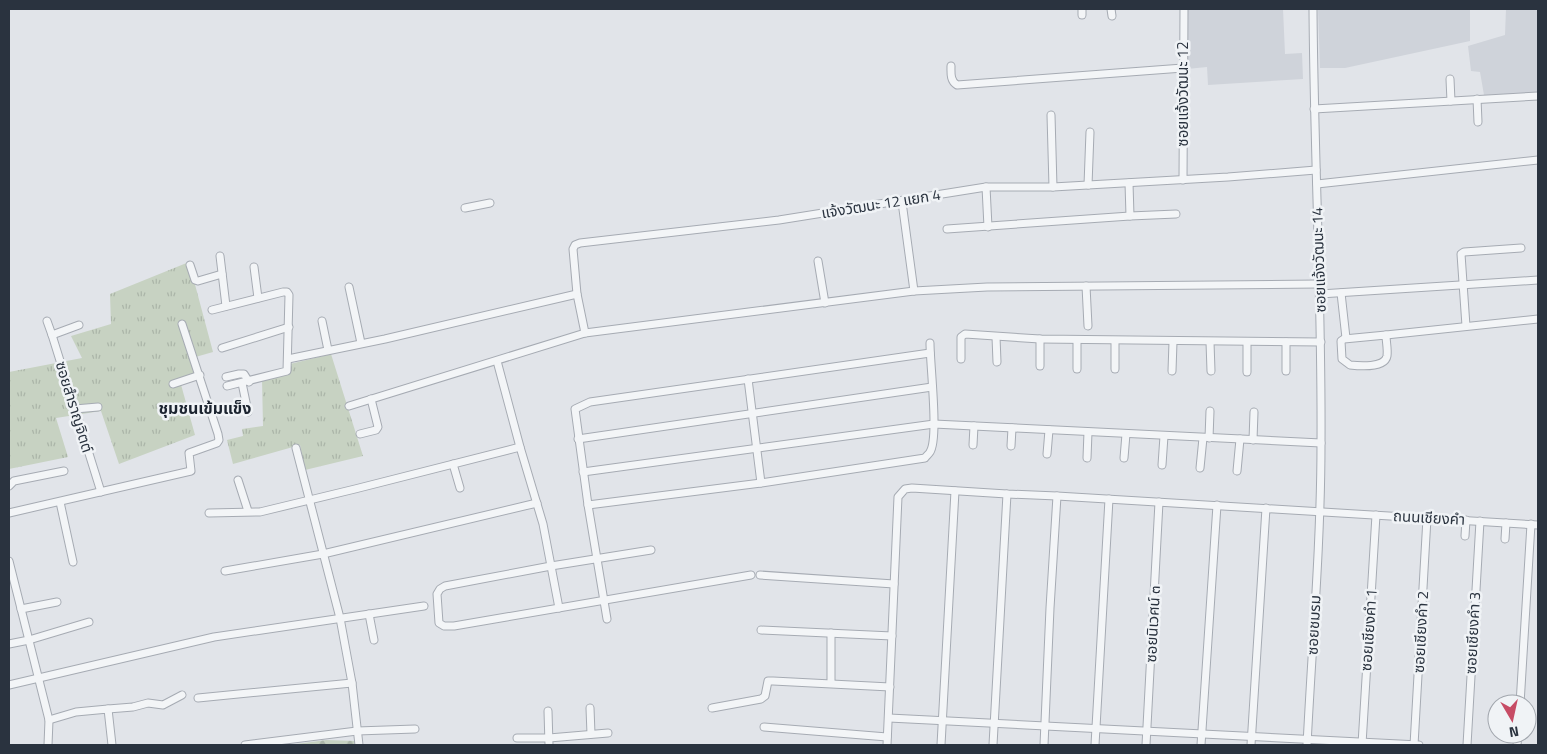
<svg xmlns="http://www.w3.org/2000/svg" width="1547" height="754" viewBox="0 0 1547 754" font-family="'Titillium Web','Noto Sans Thai',sans-serif">
	<style>
		.built { fill: #cfd3da }
		.grass { fill: url(#grass-tufts) }
		.forest { fill: url(#forest-firs) }
		.lines { fill: none; stroke-linecap: round; stroke-linejoin: round }
		.street-casing { stroke: #a6abb3; stroke-width: 9 }
		.street { stroke: #f3f5f7; stroke-width: 7 }
		.labels { text-anchor: middle; stroke-width: 5; stroke-linejoin: round; paint-order: stroke }
		.street-label { font-size: 15px; fill: #2a333f; stroke: #f0f3f6 }
		.neighbourhood-label { font-size: 16px; font-weight: bold; fill: #1c2430; stroke: #f0f3f6 }
	</style>
	<defs>
		<pattern id="grass-tufts" width="24" height="20" patternUnits="userSpaceOnUse" patternTransform="scale(1.25)"><rect width="24" height="20" fill="#c7d2c2"/><path d="M3 7l-1-3M5 7V3M7 7l1-3M15 17l-1-3M17 17v-4M19 17l1-3" fill="none" stroke="#abb5a8"/></pattern>
		<pattern id="forest-firs" width="22" height="20" patternUnits="userSpaceOnUse" patternTransform="scale(1.25)"><rect width="22" height="20" fill="#c7d2c2"/><path d="M5 1l3.5 6h-7zM16 11l3.5 6h-7z" fill="#abb5a8"/></pattern>
	</defs>
	<rect width="100%" height="100%" fill="#e1e4e9"/>
	<g class="built">
		<polygon points="1187,9 1283,9 1285,54 1302,53 1303,79 1208,85 1207,67 1187,69"/>
		<polygon points="1318,9 1470,9 1470,41 1345,68 1320,68"/>
		<polygon points="1506,9 1538,9 1538,93 1484,95 1480,72 1471,71 1468,46 1505,35"/>
	</g>
	<g class="grass">
		<polygon points="189,262 213,352 192,358 198,375 180,381 195,435 119,464 101,411 56,418 68,457 9,469 9,372 82,358 71,336 111,324 110,294"/>
		<polygon points="331,354 363,456 305,470 300,445 233,464 227,440 243,436 242,429 263,426 262,379 290,374 290,364"/>
	</g>
	<polygon class="forest" points="326,740 356,741 357,745 289,745"/>
	<g class="lines">
		<defs>
			<g id="street">
				<polyline points="1082,9 1082,15"/>
				<polyline points="1111,9 1112,16"/>
				<path d="M951,66C951,73 950,81 957,85L1183,68"/>
				<polyline points="1450,79 1451,101"/>
				<polyline points="1477,99 1478,122"/>
				<polyline points="1314,109 1538,96"/>
				<polyline points="1051,115 1053,187"/>
				<polyline points="1183,180 1184,9"/>
				<polyline points="1129,183 1130,216"/>
				<polyline points="1317,184 1538,160"/>
				<polyline points="1088,185 1090,132"/>
				<polyline points="986,187 988,227"/>
				<polyline points="902,202 914,291"/>
				<polyline points="465,208 490,203"/>
				<polyline points="947,229 1130,216 1176,214"/>
				<polyline points="220,256 226,306"/>
				<polyline points="818,261 825,303"/>
				<polyline points="190,265 195,280 198,281 222,274"/>
				<polyline points="254,267 258,298"/>
				<polyline points="1086,286 1088,326"/>
				<polyline points="349,287 361,343"/>
				<polyline points="1341,293 1346,338"/>
				<polyline points="1320,294 1538,280"/>
				<polyline points="212,310 283,292 287,292 289,295 287,371 227,386"/>
				<polyline points="47,321 52,335 101,492"/>
				<polyline points="322,321 328,350"/>
				<polyline points="1466,326 1461,254 1464,252 1521,248"/>
				<polyline points="585,333 577,294 573,249 575,245 580,243 779,220 986,187 1053,187 1228,177 1316,170"/>
				<polyline points="52,335 79,325"/>
				<polyline points="1386,335 1538,319"/>
				<path d="M1386,335C1386,342 1388,349 1387,356C1385,368 1359,366 1350,365L1342,359L1341,341L1344,339Z"/>
				<polyline points="996,337 997,362"/>
				<polyline points="1040,339 1040,366"/>
				<polyline points="1077,340 1077,369"/>
				<polyline points="1115,341 1115,369"/>
				<polyline points="1210,342 1211,371"/>
				<polyline points="1247,342 1247,372"/>
				<polyline points="1286,342 1286,371"/>
				<polyline points="222,348 289,327"/>
				<polyline points="288,359 385,339 577,294"/>
				<polyline points="961,359 961,337 965,334 1040,339 1321,342"/>
				<polyline points="497,361 520,447 543,524 559,608"/>
				<polyline points="1172,371 1173,342"/>
				<polyline points="226,377 239,374 244,374 249,382"/>
				<polyline points="748,379 761,483"/>
				<polyline points="242,383 248,412"/>
				<polyline points="173,384 200,375"/>
				<polyline points="349,406 585,333 914,291 987,287 1319,284"/>
				<polyline points="75,409 98,407"/>
				<polyline points="360,434 376,430 378,427 371,399"/>
				<polyline points="1209,438 1210,411"/>
				<polyline points="578,439 932,387"/>
				<polyline points="1253,440 1254,412"/>
				<polyline points="973,445 974,426"/>
				<polyline points="1011,446 1012,428"/>
				<polyline points="296,448 340,618 352,683 359,745"/>
				<polyline points="1047,454 1049,430"/>
				<polyline points="1087,458 1088,432"/>
				<polyline points="1124,458 1126,434"/>
				<polyline points="453,464 460,488"/>
				<polyline points="1162,465 1164,436"/>
				<polyline points="1200,468 1203,438"/>
				<polyline points="1237,471 1240,439"/>
				<polyline points="583,472 934,424 1321,443"/>
				<polyline points="238,480 248,511"/>
				<polyline points="9,486 14,481 64,471"/>
				<polyline points="60,502 73,562"/>
				<path d="M588,505L761,483L925,458C926,456 929,454 930,452C939,438 930,365 930,343"/>
				<polyline points="9,513 191,471 189,453 217,443 219,440 218,434 182,324"/>
				<polyline points="209,513 260,512 355,489 520,447"/>
				<polyline points="1465,536 1466,520"/>
				<polyline points="1505,539 1506,523"/>
				<polyline points="651,550 551,566 445,586 440,589 437,594 439,623 444,626 454,626 751,575"/>
				<polyline points="9,561 49,720 48,745"/>
				<polyline points="225,571 323,554 537,503"/>
				<polyline points="760,575 894,584"/>
				<polyline points="21,609 57,602"/>
				<polyline points="369,614 374,640"/>
				<polyline points="607,619 588,505 575,409 590,402 930,353"/>
				<polyline points="761,630 892,636"/>
				<polyline points="9,644 29,640 89,622"/>
				<polyline points="831,683 831,633"/>
				<polyline points="9,685 214,637 424,606"/>
				<polyline points="198,698 352,683"/>
				<polyline points="1520,704 1531,524"/>
				<polyline points="590,708 591,734"/>
				<polyline points="712,708 761,699 765,696 768,681 773,681 890,687"/>
				<polyline points="108,709 133,707 148,703 163,705 182,695"/>
				<polyline points="548,711 549,745"/>
				<polyline points="889,718 1419,745"/>
				<polyline points="49,720 76,712 108,709 112,745"/>
				<polyline points="764,727 887,737"/>
				<polyline points="517,738 549,738 608,733"/>
				<polyline points="1362,744 1376,515"/>
				<polyline points="245,745 357,731 415,729"/>
				<polyline points="887,745 898,497 905,489 912,488 1007,494 1057,496 1538,525"/>
				<polyline points="941,745 955,491"/>
				<polyline points="993,745 1007,494"/>
				<polyline points="1044,745 1050,608 1057,496"/>
				<polyline points="1095,745 1109,499"/>
				<polyline points="1146,745 1159,502"/>
				<polyline points="1201,745 1217,505"/>
				<polyline points="1251,745 1266,508"/>
				<path d="M1307,745C1312,645 1321,544 1321,443C1322,298 1314,154 1313,9"/>
				<polyline points="1414,745 1427,518"/>
				<polyline points="1467,745 1480,521"/>
				<polyline points="1517,745 1518,734"/>
			</g>
		</defs>
		<use href="#street" class="street-casing"/>
		<use href="#street" class="street"/>
	</g>
	<g class="labels">
		<g class="street-label">
			<text transform="translate(1183 94) rotate(-90)" y="5">ซอยแจ้งวัฒนะ 12</text>
			<text transform="translate(881 204) rotate(-9)" y="5">แจ้งวัฒนะ 12 แยก 4</text>
			<text transform="translate(1319 260) rotate(-92)" y="5">ซอยแจ้งวัฒนะ 14</text>
			<text transform="translate(74 407) rotate(73)" y="5">ซอยสำราญจิตต์</text>
			<text transform="translate(1429 518) rotate(3)" y="5">ถนนเชียงคำ</text>
			<text transform="translate(1153 624) rotate(-87)" y="5">ซอยนิเวศน์ ๓</text>
			<text transform="translate(1314 625) rotate(-87)" y="5">ซอยชมรม</text>
			<text transform="translate(1369 630) rotate(-86)" y="5">ซอยเชียงคำ 1</text>
			<text transform="translate(1421 632) rotate(-87)" y="5">ซอยเชียงคำ 2</text>
			<text transform="translate(1473 633) rotate(-87)" y="5">ซอยเชียงคำ 3</text>
		</g>
		<g class="neighbourhood-label">
			<text x="205" y="414">ชุมชนเข้มแข็ง</text>
		</g>
	</g>
	<rect width="1547" height="754" fill="none" stroke="#2a333f" stroke-width="20"/>
	<g transform="translate(1512 719) rotate(171)"><circle r="24" fill="#f0f3f6" stroke="#a1a6ad"/>
	<path d="M0-4L9 19L0 12L-9 19Z" fill="#c74c65"/>
	<text y="-8" font-size="14" font-weight="bold" text-anchor="middle" fill="#2a333f">N</text>
	</g>
</svg>
